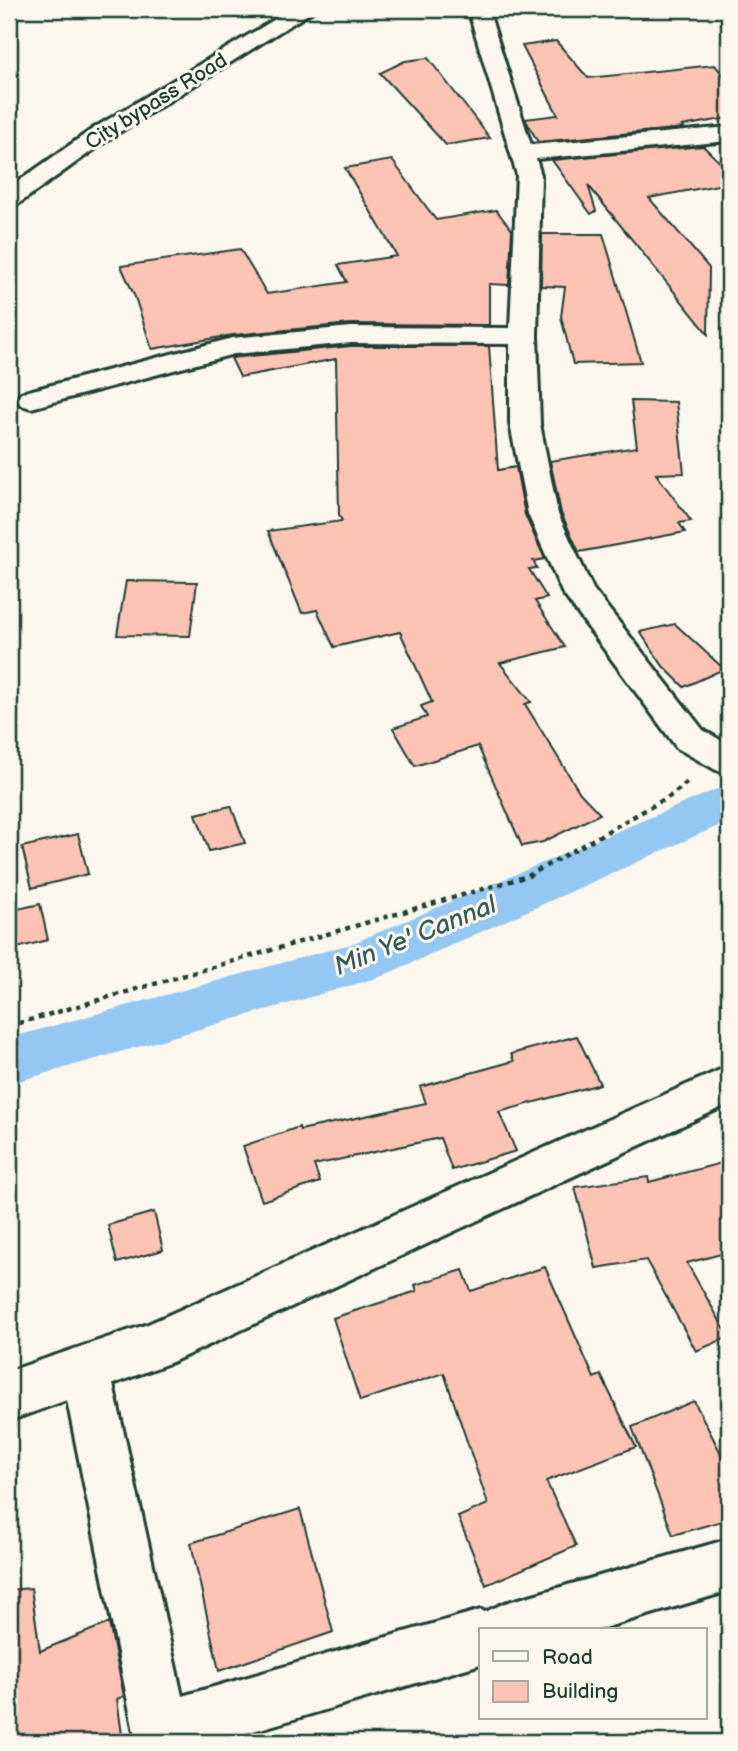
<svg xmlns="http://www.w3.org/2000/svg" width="738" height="1751" viewBox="0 0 738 1751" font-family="'Balsamiq Sans',sans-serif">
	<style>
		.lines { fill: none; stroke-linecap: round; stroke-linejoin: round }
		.canal { fill: #94c8f2; fill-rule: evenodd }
		.building { fill: #fdc3b4; stroke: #1f3d34; stroke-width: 2 }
		.minor-casing { stroke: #1f3d34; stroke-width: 6 }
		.major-casing { stroke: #1f3d34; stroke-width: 6 }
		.path { stroke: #1f3d34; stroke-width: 4.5; stroke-dasharray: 5 5; stroke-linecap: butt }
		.minor { fill: #fbf7ec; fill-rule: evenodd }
		.major { fill: #fbf7ec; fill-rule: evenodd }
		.labels { text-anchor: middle; stroke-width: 6; stroke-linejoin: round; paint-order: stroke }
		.far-street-label { font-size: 21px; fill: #1f3d34; stroke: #fbf7ec }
		.water-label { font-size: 26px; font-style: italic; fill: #36595a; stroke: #fbf7ec }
	</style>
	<rect width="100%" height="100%" fill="#fbf7ec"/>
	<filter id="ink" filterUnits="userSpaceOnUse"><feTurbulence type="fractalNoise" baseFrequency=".0143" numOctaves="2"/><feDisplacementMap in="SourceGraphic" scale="14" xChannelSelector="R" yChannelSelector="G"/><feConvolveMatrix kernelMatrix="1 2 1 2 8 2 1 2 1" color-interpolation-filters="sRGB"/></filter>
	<g filter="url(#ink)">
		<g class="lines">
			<polygon class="canal" points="729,784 729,821 380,977 9,1084 9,1038 351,944"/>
		</g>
		<g class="building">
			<polygon points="556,41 588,78 715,65 729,82 729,118 682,126 684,128 538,142 525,119 558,115 522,46"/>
			<polygon points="428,58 490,138 446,145 380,73 405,61"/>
			<polygon points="703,146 729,171 729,183 649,198 709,268 708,334 588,185 596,211 591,214 552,160"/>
			<polygon points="392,160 436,220 496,210 512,230 509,285 489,284 489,325 351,324 233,335 152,349 135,297 121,266 240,249 267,294 347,282 338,265 397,256 345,168"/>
			<polygon points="542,234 603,234 641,362 573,364 561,317 565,287 541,286"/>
			<polygon points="351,346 489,346 498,470 516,467 525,515 545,559 533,561 537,568 529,569 547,598 535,601 565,647 500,663 531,702 525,704 580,793 600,814 543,842 522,846 478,746 415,766 393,728 427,717 421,706 432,702 400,632 334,647 317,610 302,613 268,531 342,521 339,515 336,359 240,377 231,358"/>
			<polygon points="631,401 676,402 684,473 656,474 691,521 679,523 685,532 579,552 561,513 550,461 637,447"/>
			<polygon points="126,581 197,582 190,636 117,635"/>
			<polygon points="675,624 724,669 684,687 663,666 640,632"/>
			<polygon points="231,806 245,843 209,851 196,814"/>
			<polygon points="78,834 88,874 32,888 22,847"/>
			<polygon points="40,904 48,940 9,950 9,911"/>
			<polygon points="577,1036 600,1084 499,1112 516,1151 452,1170 440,1138 314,1165 320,1182 262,1201 243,1146 299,1127 300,1130 426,1103 420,1087 514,1061 511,1054"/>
			<polygon points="729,1161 729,1252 687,1263 729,1337 696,1351 646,1260 596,1268 575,1187 648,1177 649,1182"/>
			<polygon points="154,1212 163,1250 117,1263 108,1225"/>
			<polygon points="545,1267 594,1378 601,1375 636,1447 546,1481 576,1546 486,1585 458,1517 488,1504 444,1373 360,1401 333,1318 417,1291 415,1285 463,1270 471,1291"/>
			<polygon points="694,1401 729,1469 729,1519 673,1535 632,1427"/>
			<polygon points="300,1509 333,1632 219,1671 191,1543"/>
			<polygon points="31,1588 40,1651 109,1623 124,1696 117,1699 123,1742 9,1742 9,1590"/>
		</g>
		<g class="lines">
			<defs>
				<g id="minor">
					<polygon points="468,9 488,9 531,145 729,127 729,141 536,159 541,175 537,336 540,424 558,514 593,589 703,730 729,745 729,774 716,770 677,748 562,592 528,514 510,424 510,344 351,343 234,354 31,408 21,405 17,399 21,393 233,338 351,327 510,328 517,175"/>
					<polygon points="729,1066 729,1104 172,1362 113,1384 182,1696 481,1610 485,1612 505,1603 729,1539 729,1591 597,1630 481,1630 481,1664 216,1742 136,1742 67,1400 9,1421 9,1371 148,1324"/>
				</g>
				<polygon id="major" points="292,9 316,9 110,138 18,204 9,206 9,188 94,128"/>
			</defs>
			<use href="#minor" class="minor-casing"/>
			<use href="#major" class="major-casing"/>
			<polyline class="path" points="9,1026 528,876 672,795 689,781"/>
			<use href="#minor" class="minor"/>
			<use href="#major" class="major"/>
		</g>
	</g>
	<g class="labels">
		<g class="far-street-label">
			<text transform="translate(156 101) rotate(-32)" y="7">City bypass Road</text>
		</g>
		<g class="water-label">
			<text transform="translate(415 935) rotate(-22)" y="9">Min Ye' Cannal</text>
		</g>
	</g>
	<rect width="738" height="1751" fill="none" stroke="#fbf7ec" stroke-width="35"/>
	<rect x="18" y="18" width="703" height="1716" fill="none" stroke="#1f3d34" stroke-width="2.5" filter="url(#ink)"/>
	<rect x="479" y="1628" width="228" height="91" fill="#fbf7ec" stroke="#a3ada2" stroke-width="2"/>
	<rect x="493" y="1651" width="35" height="10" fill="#fbf7ec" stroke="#a3ada2" stroke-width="2"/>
	<text x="542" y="1664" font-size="21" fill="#1f3d34">Road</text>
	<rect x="493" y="1681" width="35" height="21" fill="#fdc3b4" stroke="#a3ada2" stroke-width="2"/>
	<text x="542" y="1698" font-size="21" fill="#1f3d34">Building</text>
</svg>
